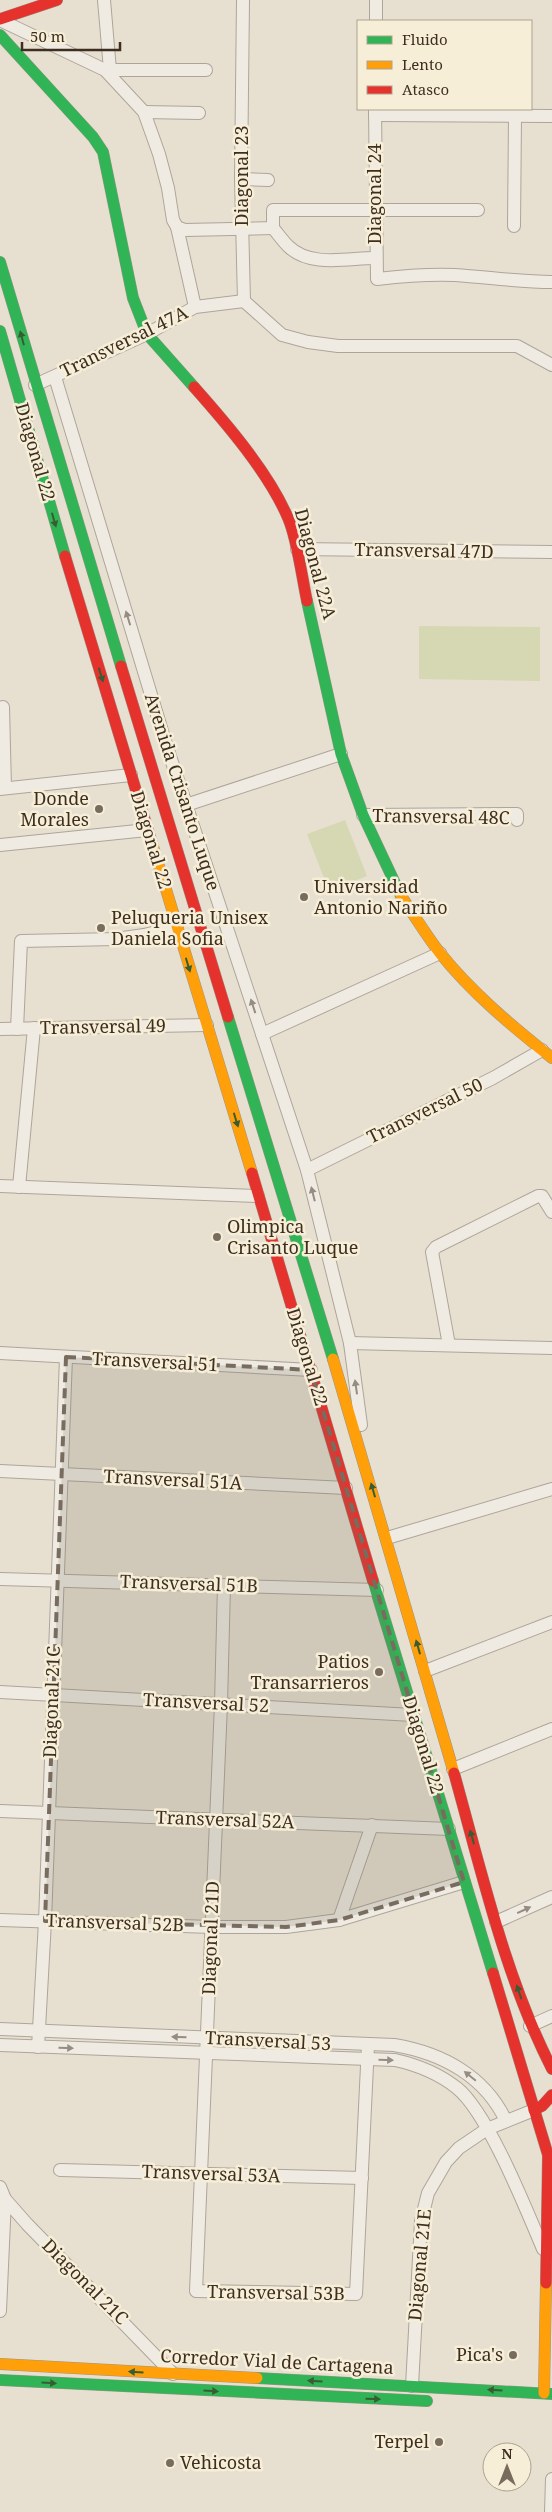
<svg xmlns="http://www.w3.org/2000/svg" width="552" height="2512" viewBox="0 0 552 2512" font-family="'Noto Serif',serif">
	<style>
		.green { fill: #d6d7b3 }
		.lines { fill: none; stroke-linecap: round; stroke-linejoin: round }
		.street-casing { stroke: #ada599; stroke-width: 14 }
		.fast-casing { stroke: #9c958a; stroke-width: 12 }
		.slow-casing { stroke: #9c958a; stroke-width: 12 }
		.jam-casing { stroke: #9c958a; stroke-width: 12 }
		.street { stroke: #efebe3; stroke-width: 12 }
		.fast { stroke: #30b455; stroke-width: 11 }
		.slow { stroke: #ff9f0a; stroke-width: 11 }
		.jam { stroke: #e5322d; stroke-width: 11 }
		.oneway { fill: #385d33 }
		.oneway2 { fill: #968c82 }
		.marked { fill: #786c5e; fill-opacity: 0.2; stroke: #786c5e; stroke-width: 4; stroke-dasharray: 10 6; stroke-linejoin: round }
		.poi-dot { fill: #786c5e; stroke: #f7eed8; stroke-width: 2 }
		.labels { text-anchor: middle; stroke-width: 5; stroke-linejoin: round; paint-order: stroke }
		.street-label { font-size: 18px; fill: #3d2e20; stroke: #f7eed8 }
		.poi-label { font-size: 18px; fill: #3d2e20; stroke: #f7eed8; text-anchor: end }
	</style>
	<rect width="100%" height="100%" fill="#e7e0d1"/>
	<g class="green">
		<polygon points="419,626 540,627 540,681 419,679"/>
		<polygon points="345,820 367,876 329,891 307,834"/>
	</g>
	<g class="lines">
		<defs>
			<g id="street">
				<polyline points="104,0 110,70"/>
				<polyline points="243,0 241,179 244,301 282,335 308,342 338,346 517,346 552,365"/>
				<polyline points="0,20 105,70 144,112 159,154 168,188 173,220 177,227 185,230 273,228 273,210 478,210"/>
				<polyline points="376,21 376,0"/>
				<polyline points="105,70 206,70"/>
				<path d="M375,109L377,279C403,276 429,274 455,275C487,277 519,282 552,282"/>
				<polyline points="144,112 199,113"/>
				<polyline points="375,115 552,116"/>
				<polyline points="241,179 268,180"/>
				<polyline points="514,226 515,116"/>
				<polyline points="177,227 195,307"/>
				<path d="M273,228C278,234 283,241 288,246C310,268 348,258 375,258"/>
				<polyline points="55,377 165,741 307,1170 350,1343 361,1425"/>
				<polyline points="35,385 147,334 195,307 244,301"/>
				<polyline points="297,549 552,552"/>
				<polyline points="3,707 5,788"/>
				<polyline points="0,789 131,775"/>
				<polyline points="186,805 341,754"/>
				<polyline points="363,815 517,814 517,820"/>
				<polyline points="0,845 147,830"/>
				<polyline points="0,1029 207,1025"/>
				<polyline points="17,1029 21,941 116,939 144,935 177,927"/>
				<polyline points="262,1034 440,953"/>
				<polyline points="307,1170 493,1078 542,1050"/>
				<polyline points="0,1186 258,1196"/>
				<polyline points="19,1187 34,1028"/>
				<polyline points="350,1343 552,1348"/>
				<polyline points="449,1345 432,1252 436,1247 538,1196 542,1196 552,1212"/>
				<polyline points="0,1353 311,1370"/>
				<polyline points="0,1471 346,1488"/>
				<polyline points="387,1538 552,1489"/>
				<polyline points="0,1579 377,1590"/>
				<polyline points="224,1585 221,1704 196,2291 356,2294 368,2045"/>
				<polyline points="425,1671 552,1622"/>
				<polyline points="0,1692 413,1715"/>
				<polyline points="453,1769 552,1729"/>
				<polyline points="0,1811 449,1829"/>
				<polyline points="0,1920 212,1927 286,1927 339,1920 464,1882"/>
				<polyline points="339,1920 372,1825"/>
				<polyline points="496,1922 552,1897"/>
				<polyline points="530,2026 552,2016"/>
				<path d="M0,2029L394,2045C442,2053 485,2076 506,2121"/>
				<path d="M0,2045L395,2060C418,2065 438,2073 457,2088C488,2113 526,2209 543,2249"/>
				<polyline points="38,2047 45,1921 66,1357"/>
				<polyline points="60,2170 362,2178"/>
				<polyline points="0,2187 5,2199 27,2224 173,2374"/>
				<polyline points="0,2311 5,2199"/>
				<polyline points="412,2386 421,2221 428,2193 446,2162 459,2148 487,2129 534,2110"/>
				<polyline points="551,2512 552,2479"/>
			</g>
			<g id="fast">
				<polyline points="0,35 93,137 103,152 133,298 147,334 194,387"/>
				<polyline points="0,262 121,666"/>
				<polyline points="0,331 65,556"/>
				<polyline points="307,601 341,754 363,815 401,896"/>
				<polyline points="228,1017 333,1359"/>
				<polyline points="373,1581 493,1973"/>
				<polyline points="257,2378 552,2394"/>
				<polyline points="0,2380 427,2401"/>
			</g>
			<g id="slow">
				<polyline points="151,840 252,1173"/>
				<path d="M401,896C414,915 426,935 440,953C472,993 512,1026 552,1058"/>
				<polyline points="333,1359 454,1773"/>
				<polyline points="0,2364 257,2378"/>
				<polyline points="544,2393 546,2283"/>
			</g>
			<g id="jam">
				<polyline points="0,19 57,0"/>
				<path d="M194,387C226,423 269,473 288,518C297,538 302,578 307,601"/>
				<polyline points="65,556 151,840"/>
				<polyline points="121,666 228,1017"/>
				<polyline points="252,1173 373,1581"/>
				<path d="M454,1773C482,1873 505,1977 552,2069"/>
				<polyline points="493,1973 548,2155 546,2283"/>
				<polyline points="534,2110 542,2106 552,2095"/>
			</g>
		</defs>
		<use href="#street" class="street-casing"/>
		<use href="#fast" class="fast-casing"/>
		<use href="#slow" class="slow-casing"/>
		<use href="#jam" class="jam-casing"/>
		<use href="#street" class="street"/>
		<use href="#fast" class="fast"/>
		<use href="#slow" class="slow"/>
		<use href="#jam" class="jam"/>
	</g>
	<defs><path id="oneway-solid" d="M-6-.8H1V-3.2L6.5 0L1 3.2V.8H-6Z" transform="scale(1.25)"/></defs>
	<g class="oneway">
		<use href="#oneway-solid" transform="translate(22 338) rotate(-105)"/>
		<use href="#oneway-solid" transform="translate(54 520) rotate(74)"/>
		<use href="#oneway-solid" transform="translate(101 675) rotate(73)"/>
		<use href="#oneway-solid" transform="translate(188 965) rotate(73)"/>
		<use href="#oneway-solid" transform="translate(236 1120) rotate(73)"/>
		<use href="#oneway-solid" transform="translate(373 1490) rotate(-106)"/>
		<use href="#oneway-solid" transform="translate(418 1647) rotate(-106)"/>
		<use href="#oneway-solid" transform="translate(472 1837) rotate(-106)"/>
		<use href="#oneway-solid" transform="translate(519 1992) rotate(-109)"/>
		<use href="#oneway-solid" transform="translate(136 2372) rotate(-177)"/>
		<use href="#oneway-solid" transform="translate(315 2381) rotate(-177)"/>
		<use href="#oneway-solid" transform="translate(49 2383) rotate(3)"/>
		<use href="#oneway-solid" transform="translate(495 2390) rotate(-177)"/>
		<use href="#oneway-solid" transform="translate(211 2391) rotate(3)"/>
		<use href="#oneway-solid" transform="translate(373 2399) rotate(2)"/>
	</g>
	<g class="oneway2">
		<use href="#oneway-solid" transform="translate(128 618) rotate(-107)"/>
		<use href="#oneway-solid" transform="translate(253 1006) rotate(-108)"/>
		<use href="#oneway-solid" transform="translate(313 1194) rotate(-104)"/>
		<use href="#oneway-solid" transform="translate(356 1387) rotate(-98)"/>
		<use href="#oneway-solid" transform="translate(524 1910) rotate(-25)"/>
		<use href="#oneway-solid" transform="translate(179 2037) rotate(-178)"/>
		<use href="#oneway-solid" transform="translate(66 2048) rotate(2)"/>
		<use href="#oneway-solid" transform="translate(386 2060) rotate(2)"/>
		<use href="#oneway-solid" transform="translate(470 2076) rotate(-141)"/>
	</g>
	<path class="marked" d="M66,1357L311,1370L464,1882L339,1920L286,1927L45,1921Z"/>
	<g class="poi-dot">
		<circle cx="99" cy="809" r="5"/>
		<circle cx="304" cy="897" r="5"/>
		<circle cx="101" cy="928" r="5"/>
		<circle cx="217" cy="1237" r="5"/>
		<circle cx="379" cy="1672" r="5"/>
		<circle cx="513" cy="2355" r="5"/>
		<circle cx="439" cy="2442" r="5"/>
		<circle cx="170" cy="2463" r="5"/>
	</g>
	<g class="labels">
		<g class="street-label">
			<text transform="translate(242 176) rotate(-90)" y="6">Diagonal 23</text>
			<text transform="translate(375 194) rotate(-90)" y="6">Diagonal 24</text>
			<text transform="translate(124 342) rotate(-26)" y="6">Transversal 47A</text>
			<text transform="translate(35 452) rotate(74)" y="6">Diagonal 22</text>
			<text transform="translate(424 551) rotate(1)" y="6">Transversal 47D</text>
			<text transform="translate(315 564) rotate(75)" y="6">Diagonal 22A</text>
			<text transform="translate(182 792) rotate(72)" y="6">Avenida Crisanto Luque</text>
			<text transform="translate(441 817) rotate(1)" y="6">Transversal 48C</text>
			<text transform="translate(151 840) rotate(73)" y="6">Diagonal 22</text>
			<text transform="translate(103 1027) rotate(-1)" y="6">Transversal 49</text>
			<text transform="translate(425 1111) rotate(-26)" y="6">Transversal 50</text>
			<text transform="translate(307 1357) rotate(73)" y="6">Diagonal 22</text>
			<text transform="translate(155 1362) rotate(3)" y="6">Transversal 51</text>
			<text transform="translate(173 1480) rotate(3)" y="6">Transversal 51A</text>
			<text transform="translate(189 1584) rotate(2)" y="6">Transversal 51B</text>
			<text transform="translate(52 1702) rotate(-88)" y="6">Diagonal 21C</text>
			<text transform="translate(206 1703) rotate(3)" y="6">Transversal 52</text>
			<text transform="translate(423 1745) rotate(73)" y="6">Diagonal 22</text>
			<text transform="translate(225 1820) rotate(2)" y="6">Transversal 52A</text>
			<text transform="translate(115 1923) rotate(2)" y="6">Transversal 52B</text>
			<text transform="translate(211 1938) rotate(-88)" y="6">Diagonal 21D</text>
			<text transform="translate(268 2041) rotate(3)" y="6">Transversal 53</text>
			<text transform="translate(211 2174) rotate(2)" y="6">Transversal 53A</text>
			<text transform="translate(420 2265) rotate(-85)" y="6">Diagonal 21E</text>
			<text transform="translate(85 2282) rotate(45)" y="6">Diagonal 21C</text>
			<text transform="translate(276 2293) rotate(1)" y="6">Transversal 53B</text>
			<text transform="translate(277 2362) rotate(3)" y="6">Corredor Vial de Cartagena</text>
		</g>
		<g class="poi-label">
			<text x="89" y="805">Donde<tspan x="89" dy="21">Morales</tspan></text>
			<text x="314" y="893" text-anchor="start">Universidad<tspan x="314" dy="21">Antonio Nariño</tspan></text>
			<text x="111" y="924" text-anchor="start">Peluqueria Unisex<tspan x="111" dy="21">Daniela Sofia</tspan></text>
			<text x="227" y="1233" text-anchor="start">Olimpica<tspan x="227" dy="21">Crisanto Luque</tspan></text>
			<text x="369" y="1668">Patios<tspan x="369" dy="21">Transarrieros</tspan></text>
			<text x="503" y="2361">Pica's</text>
			<text x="429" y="2448">Terpel</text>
			<text x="180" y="2469" text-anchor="start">Vehicosta</text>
		</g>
	</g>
	<rect x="357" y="20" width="175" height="90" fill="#f7eed8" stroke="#ada18e"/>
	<rect x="367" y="36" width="25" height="8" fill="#30b455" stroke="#ada18e"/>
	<text x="402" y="45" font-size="15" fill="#3d2e20">Fluido</text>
	<rect x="367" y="61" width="25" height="8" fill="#ff9f0a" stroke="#ada18e"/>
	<text x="402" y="70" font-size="15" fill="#3d2e20">Lento</text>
	<rect x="367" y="86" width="25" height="8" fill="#e5322d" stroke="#ada18e"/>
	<text x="402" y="95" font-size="15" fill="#3d2e20">Atasco</text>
	<g transform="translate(507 2467)"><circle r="24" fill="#f7eed8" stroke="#ada18e"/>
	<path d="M0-4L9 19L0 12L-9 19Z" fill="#786c5e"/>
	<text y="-8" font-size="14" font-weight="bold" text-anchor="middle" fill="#3d2e20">N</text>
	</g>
	<path d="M22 42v8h98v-8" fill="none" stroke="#3d2e20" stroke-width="2.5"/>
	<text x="30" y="42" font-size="15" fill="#3d2e20" stroke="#f7eed8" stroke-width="4" paint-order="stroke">50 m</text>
</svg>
